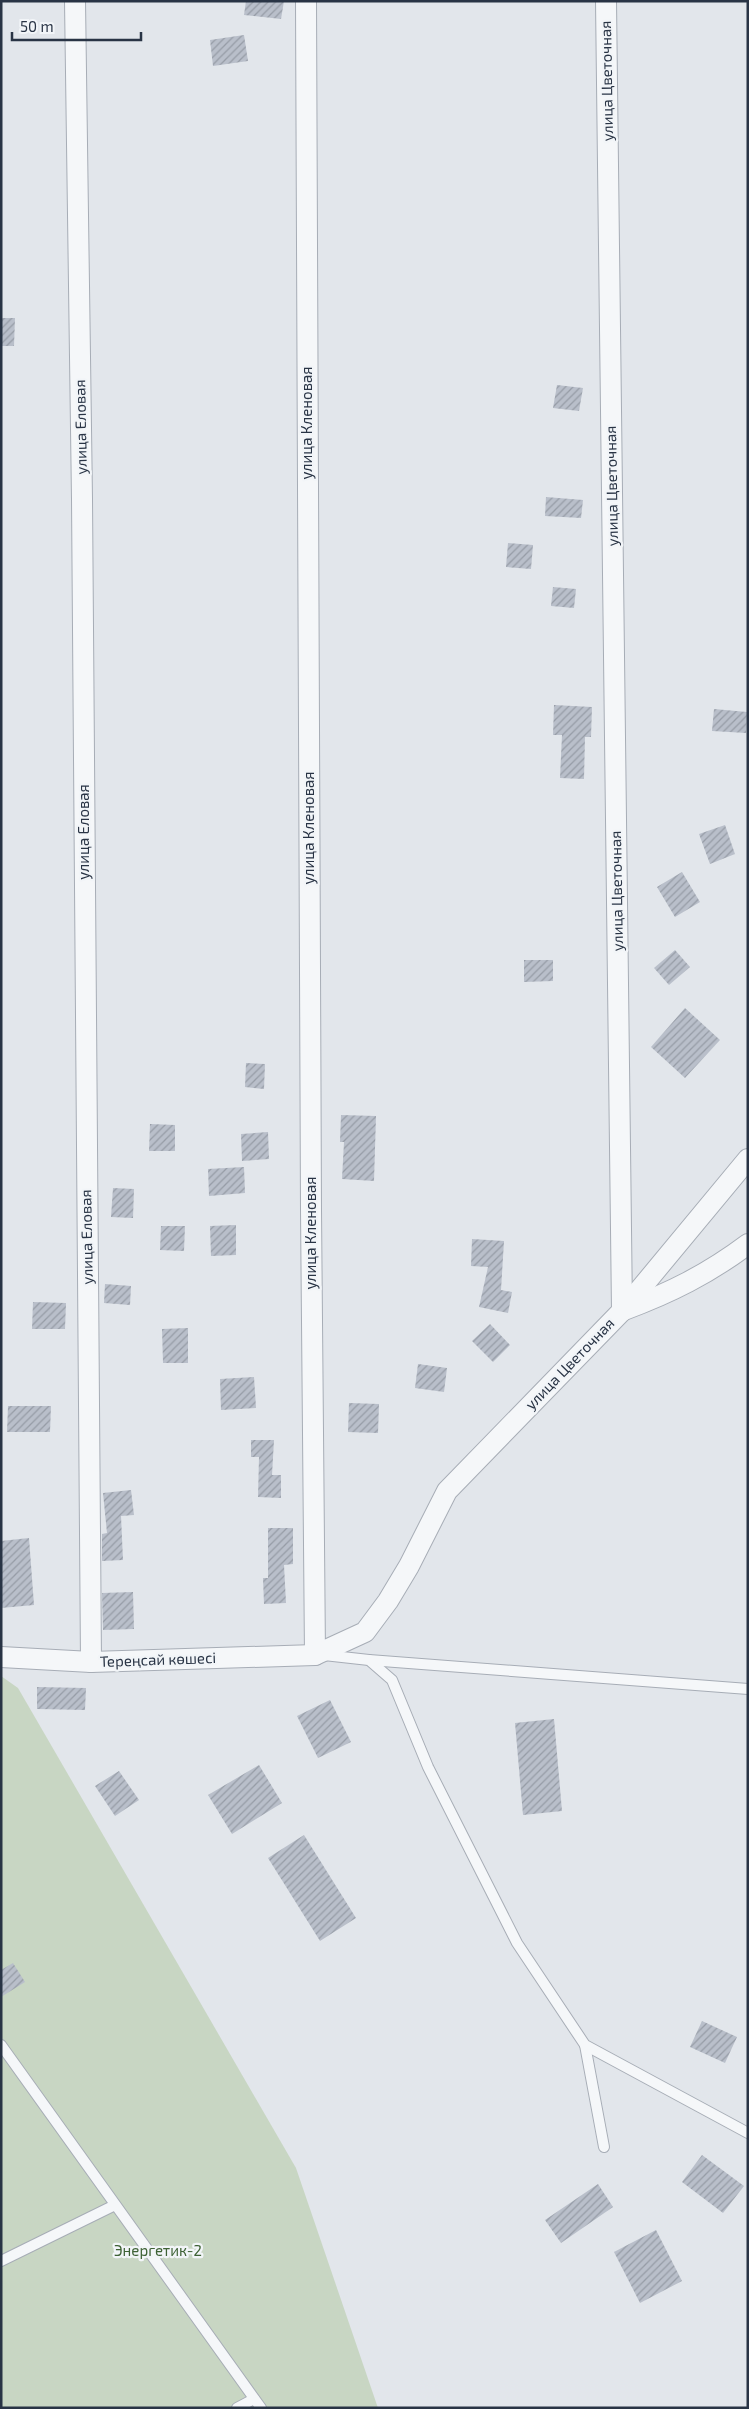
<svg xmlns="http://www.w3.org/2000/svg" width="749" height="2409" viewBox="0 0 749 2409" font-family="'Exo 2',sans-serif">
	<style>
		.garden { fill: #c8d6c3 }
		.building { fill: url(#building-hatch) }
		.lines { fill: none; stroke-linecap: round; stroke-linejoin: round }
		.lane-casing { stroke: #a7adb6; stroke-width: 12 }
		.street-casing { stroke: #a7adb6; stroke-width: 22 }
		.lane { stroke: #f5f7f9; stroke-width: 10 }
		.street { stroke: #f5f7f9; stroke-width: 20 }
		.labels { text-anchor: middle; stroke-width: 4.5; stroke-linejoin: round; paint-order: stroke }
		.street-label { font-size: 15px; fill: #293445; stroke: #f2f5f8 }
		.park-label { font-size: 15px; fill: #3e6235; stroke: #f2f5f8 }
	</style>
	<defs>
		<pattern id="building-hatch" width="6" height="6" patternUnits="userSpaceOnUse" patternTransform="scale(1.25)"><rect width="6" height="6" fill="#b9bfca"/><path d="M-1 1l2-2M0 6l6-6M5 7l2-2" fill="none" stroke="#969ca6"/></pattern>
	</defs>
	<rect width="100%" height="100%" fill="#e2e6eb"/>
	<polygon class="garden" points="1,1676 18,1688 296,2168 378,2408 1,2408"/>
	<g class="building">
		<polygon points="246,1 284,1 281,19 244,15"/>
		<polygon points="244,35 248,61 213,66 210,40"/>
		<polygon points="1,318 15,318 14,346 1,346"/>
		<polygon points="557,385 583,388 579,411 553,408"/>
		<polygon points="546,497 583,500 581,518 545,516"/>
		<polygon points="508,543 533,545 531,569 506,567"/>
		<polygon points="553,587 576,589 574,608 551,606"/>
		<polygon points="554,705 592,707 591,737 585,737 584,779 560,778 562,735 553,735"/>
		<polygon points="714,709 747,712 746,733 712,731"/>
		<polygon points="725,825 735,854 710,864 699,834"/>
		<polygon points="682,872 700,902 675,917 657,887"/>
		<polygon points="675,950 690,967 669,985 654,968"/>
		<polygon points="524,960 553,960 553,981 524,982"/>
		<polygon points="685,1008 720,1040 685,1078 651,1047"/>
		<polygon points="246,1063 265,1064 264,1089 245,1087"/>
		<polygon points="341,1115 376,1116 374,1181 342,1179 344,1142 340,1142"/>
		<polygon points="150,1124 175,1125 175,1151 149,1151"/>
		<polygon points="268,1132 269,1159 242,1161 241,1134"/>
		<polygon points="244,1167 245,1193 209,1196 208,1169"/>
		<polygon points="113,1188 134,1189 133,1218 111,1217"/>
		<polygon points="236,1225 236,1255 211,1256 210,1226"/>
		<polygon points="161,1226 185,1226 184,1251 160,1250"/>
		<polygon points="472,1239 504,1241 501,1290 512,1292 508,1313 479,1307 488,1267 471,1266"/>
		<polygon points="105,1284 131,1286 130,1305 104,1303"/>
		<polygon points="33,1302 66,1303 65,1329 32,1329"/>
		<polygon points="490,1324 510,1345 493,1362 472,1341"/>
		<polygon points="188,1328 188,1363 163,1363 162,1329"/>
		<polygon points="418,1364 447,1368 444,1392 415,1388"/>
		<polygon points="254,1377 256,1408 221,1410 220,1379"/>
		<polygon points="349,1403 379,1404 378,1433 348,1432"/>
		<polygon points="8,1406 51,1406 50,1432 7,1432"/>
		<polygon points="251,1440 274,1440 272,1475 281,1475 281,1498 258,1497 259,1457 251,1457"/>
		<polygon points="131,1490 134,1515 121,1516 123,1560 102,1561 102,1534 107,1533 103,1493"/>
		<polygon points="268,1528 293,1528 293,1564 284,1565 286,1603 264,1604 263,1578 268,1578"/>
		<polygon points="29,1538 34,1605 1,1608 1,1541"/>
		<polygon points="133,1592 134,1629 103,1630 102,1593"/>
		<polygon points="37,1687 86,1688 85,1710 37,1709"/>
		<polygon points="330,1700 351,1742 318,1758 297,1716"/>
		<polygon points="554,1719 562,1811 523,1815 515,1723"/>
		<polygon points="259,1765 282,1803 232,1834 208,1795"/>
		<polygon points="119,1771 139,1800 115,1816 95,1786"/>
		<polygon points="304,1835 356,1918 320,1941 268,1858"/>
		<polygon points="13,1963 25,1982 1,1997 1,1970"/>
		<polygon points="702,2021 737,2037 725,2063 690,2047"/>
		<polygon points="702,2155 744,2186 723,2213 682,2182"/>
		<polygon points="598,2184 613,2207 561,2243 545,2220"/>
		<polygon points="656,2230 682,2281 640,2303 614,2252"/>
	</g>
	<g class="lines">
		<defs>
			<g id="lane">
				<polyline points="324,1655 369,1660 392,1680 428,1767 517,1943 585,2045 748,2133"/>
				<polyline points="369,1660 748,1689"/>
				<polyline points="1,2045 261,2408"/>
				<polyline points="585,2045 604,2147"/>
				<polyline points="1,2261 115,2205"/>
				<polyline points="237,2408 254,2399"/>
			</g>
			<g id="street">
				<polyline points="75,1 82,499 91,1662"/>
				<polyline points="306,1 311,1210 315,1655"/>
				<path d="M624,1310C670,1293 708,1274 748,1244"/>
				<polyline points="622,1311 748,1159"/>
				<polyline points="1,1657 91,1662 315,1655 365,1632 388,1601 409,1566 447,1491 622,1311 606,1"/>
			</g>
		</defs>
		<use href="#lane" class="lane-casing"/>
		<use href="#street" class="street-casing"/>
		<use href="#lane" class="lane"/>
		<use href="#street" class="street"/>
	</g>
	<g class="labels">
		<g class="street-label">
			<text transform="translate(607 81) rotate(-91)" y="5">улица Цветочная</text>
			<text transform="translate(307 423) rotate(-90)" y="5">улица Кленовая</text>
			<text transform="translate(81 427) rotate(-91)" y="5">улица Еловая</text>
			<text transform="translate(612 486) rotate(-91)" y="5">улица Цветочная</text>
			<text transform="translate(309 828) rotate(-90)" y="5">улица Кленовая</text>
			<text transform="translate(84 832) rotate(-90)" y="5">улица Еловая</text>
			<text transform="translate(617 891) rotate(-91)" y="5">улица Цветочная</text>
			<text transform="translate(311 1233) rotate(-90)" y="5">улица Кленовая</text>
			<text transform="translate(87 1237) rotate(-91)" y="5">улица Еловая</text>
			<text transform="translate(570 1364) rotate(-46)" y="5">улица Цветочная</text>
			<text transform="translate(158 1660) rotate(-2)" y="5">Тереңсай көшесі</text>
		</g>
		<g class="park-label">
			<text x="158" y="2256">Энергетик-2</text>
		</g>
	</g>
	<rect width="749" height="2409" fill="none" stroke="#293445" stroke-width="5"/>
	<path d="M12 32v8h129v-8" fill="none" stroke="#293445" stroke-width="2.5"/>
	<text x="20" y="32" font-size="15" fill="#293445" stroke="#f2f5f8" stroke-width="4" paint-order="stroke">50 m</text>
</svg>
